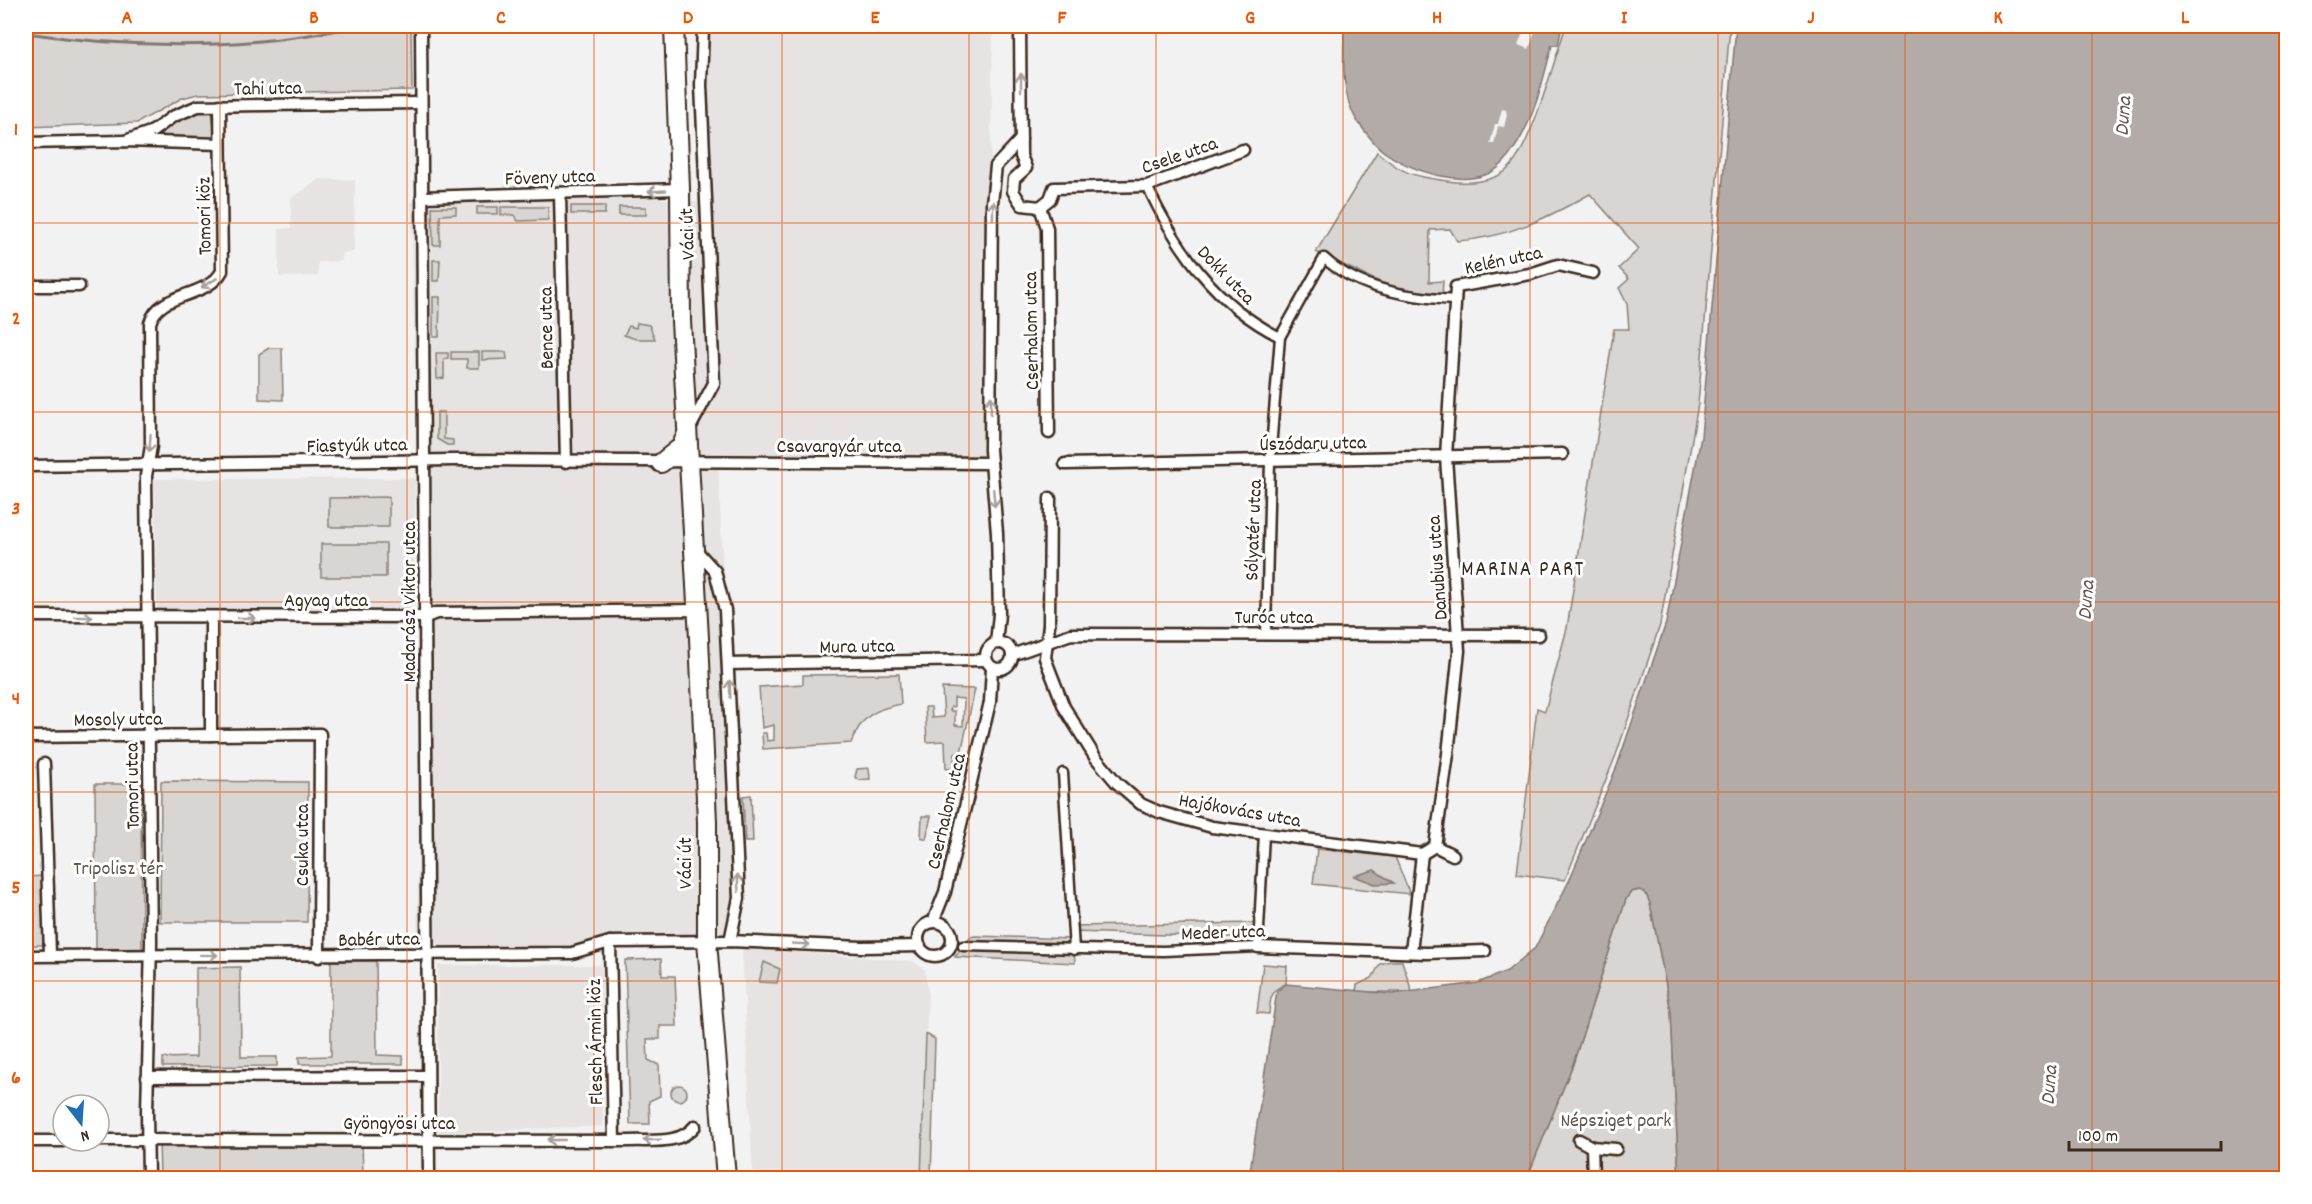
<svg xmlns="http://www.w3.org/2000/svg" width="2312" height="1204" viewBox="0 0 2312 1204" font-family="Dekko,sans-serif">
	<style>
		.built { fill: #e6e3e2 }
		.green { fill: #d8d5d2; stroke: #8a8078; stroke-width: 1.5; fill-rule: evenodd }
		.water { fill: #b2aba7; stroke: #827770; stroke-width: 1.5 }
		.pier { fill: #f3f2f2 }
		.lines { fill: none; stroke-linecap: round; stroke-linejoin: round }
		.stream { stroke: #827770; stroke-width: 3 }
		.pedestrian-casing { stroke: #3b2a1e; stroke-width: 13 }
		.minor-casing { stroke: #3b2a1e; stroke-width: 15 }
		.primary-casing { stroke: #3b2a1e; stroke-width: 22 }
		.pedestrian { stroke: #fff; stroke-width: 8 }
		.minor { stroke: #fff; stroke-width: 10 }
		.primary { stroke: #fff; stroke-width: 18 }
		.oneway { stroke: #a79f9a }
		.grid { fill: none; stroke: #e8590c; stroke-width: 1.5; stroke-opacity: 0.55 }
		.labels { text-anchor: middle; stroke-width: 6; stroke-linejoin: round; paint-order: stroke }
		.street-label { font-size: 20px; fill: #3b2a1e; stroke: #fff }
		.park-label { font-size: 20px; fill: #62554b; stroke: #fff }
		.water-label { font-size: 21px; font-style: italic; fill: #65574e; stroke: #fff }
		.neighbourhood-label { font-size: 21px; letter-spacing: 1.5px; fill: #3b2a1e; stroke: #fff }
		.neatline { fill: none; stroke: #e8590c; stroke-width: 2 }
		.grid-label { font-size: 20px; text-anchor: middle; font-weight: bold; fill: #e8590c }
	</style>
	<rect width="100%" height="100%" fill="#f3f2f2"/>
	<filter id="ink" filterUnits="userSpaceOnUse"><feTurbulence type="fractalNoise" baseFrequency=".0167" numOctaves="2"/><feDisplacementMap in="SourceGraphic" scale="12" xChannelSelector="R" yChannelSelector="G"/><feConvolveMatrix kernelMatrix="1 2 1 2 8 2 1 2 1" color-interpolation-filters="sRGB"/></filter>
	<g filter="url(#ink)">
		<g class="built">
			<polygon points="707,26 993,26 986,450 981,459 718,459 739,930 695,948 417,951 421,622 411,202 661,198 711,204"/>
			<polygon points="320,179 355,180 354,252 342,253 342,261 318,262 318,276 279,277 279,229 291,228 291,198"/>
			<polygon points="415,478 413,608 157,610 155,479"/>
			<polygon points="742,948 913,961 925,970 928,991 921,1178 753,1178"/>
			<polygon points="438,965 602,965 603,1126 438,1133"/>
		</g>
		<g class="green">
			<polygon points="26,26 411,26 412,90 198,94 182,98 137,123 26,127"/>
			<path d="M1566,26H1730L1698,404L1660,625L1616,755L1565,880L1517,874L1537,708L1545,711L1567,628L1614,329H1629L1627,304L1619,288L1629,279L1619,268L1639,249L1590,194C1547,218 1507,238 1457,241L1450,229L1430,230L1429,282L1443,281L1442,297L1390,287L1316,252L1377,152C1403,174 1412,176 1447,181C1467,184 1496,183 1511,166C1533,141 1554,60 1566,26Z"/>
			<polygon points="194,111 212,112 215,136 212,139 154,139 153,135"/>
			<rect x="571" y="206" width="34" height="8"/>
			<polygon points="432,207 456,207 456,214 440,215 440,245 433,245"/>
			<rect x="477" y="207" width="21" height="7"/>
			<polygon points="501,207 548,207 548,220 518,221 514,215 501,215"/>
			<rect x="619" y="207" width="27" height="8"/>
			<polygon points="433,260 440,260 439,281 433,281"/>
			<polygon points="433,297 440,297 439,337 433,337"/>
			<polygon points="637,323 649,325 655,339 636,339 624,335 629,326 636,328"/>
			<polygon points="269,348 282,348 283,400 259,399 259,354"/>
			<polygon points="451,352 479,352 479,368 467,368 467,359 451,359"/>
			<polygon points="482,352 506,352 507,359 482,360"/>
			<polygon points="436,353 448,353 448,358 444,359 444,378 437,379"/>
			<polygon points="437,412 444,412 444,439 453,440 453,445 447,445 437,439"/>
			<polygon points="389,497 389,527 329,527 329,498"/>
			<rect x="321" y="544" width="65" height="33"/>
			<path d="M899,674L901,704C874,709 861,717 851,743L763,749L762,733H766L767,741L774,740V725L762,728L759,687L803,684V675Z"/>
			<path d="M942,688L975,689L961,753H955L954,762L958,763L957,768L946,769L945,741L927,742L925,707H931L932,718L944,717ZM954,698L964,699L963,726L955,725V711H950L951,707H954Z"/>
			<polygon points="869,768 870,779 859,780 855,777 857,769"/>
			<polygon points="161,781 308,782 307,922 160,922"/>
			<polygon points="95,784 141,784 142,949 96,949"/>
			<polygon points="751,795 753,842 745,842 743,796"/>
			<polygon points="922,816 931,816 926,839 921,837"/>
			<polygon points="1317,849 1395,857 1410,894 1313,884"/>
			<polygon points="44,876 45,945 26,945 26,877"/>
			<polygon points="1640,890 1645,892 1650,903 1671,1011 1679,1178 1527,1178 1573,1064 1626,899 1631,892"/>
			<polygon points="1259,923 1258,938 1073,932 1072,926"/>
			<polygon points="975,936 1073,939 1075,963 955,957 970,937"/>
			<polygon points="661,959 662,976 675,976 677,1026 660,1026 660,1039 647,1039 648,1060 659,1065 660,1096 649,1101 650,1124 630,1124 625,960"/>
			<polygon points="331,961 376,961 377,1055 403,1056 403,1064 299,1064 299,1057 331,1056"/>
			<polygon points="1390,961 1402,961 1412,992 1356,992 1357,985 1372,978 1380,964"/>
			<polygon points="764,962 780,969 777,983 759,982"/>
			<path d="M1263,964L1287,966L1286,984C1271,989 1270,999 1269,1014L1257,1013Z"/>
			<polygon points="240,967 241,1057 277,1057 277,1066 163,1067 163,1058 196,1057 196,968"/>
			<polygon points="926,1034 935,1039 931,1178 921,1178"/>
			<circle cx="679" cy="1093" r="8"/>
			<polygon points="159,1140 362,1140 363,1178 160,1178"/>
		</g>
		<g class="water">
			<path d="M1344,26H1562L1558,45H1552C1542,85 1531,134 1501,165C1473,193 1409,171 1383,151C1373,143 1363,129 1356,119C1340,93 1344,55 1344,26Z"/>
			<polygon points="1736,26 2286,26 2286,1178 1679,1178 1671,1011 1650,903 1645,892 1639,890 1631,892 1626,899 1573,1064 1527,1178 1249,1178 1277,991 1286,984 1392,994 1478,983 1507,971 1535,948 1569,881 1617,766 1666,623 1701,437"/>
			<polygon points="1374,870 1394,883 1375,884 1354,876"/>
		</g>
		<g class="pier">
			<polygon points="1525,28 1535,31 1529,49 1518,45"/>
			<polygon points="1502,109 1506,110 1507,115 1504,127 1498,126 1494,144 1490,144 1495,124 1498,124"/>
		</g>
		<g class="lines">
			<path class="stream" d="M26,33C135,49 249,50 357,26"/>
			<defs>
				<g id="pedestrian">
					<path d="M1147,186C1177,250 1216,305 1280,337"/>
					<path d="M1266,634L1270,461L1280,337L1324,258C1357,289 1412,298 1456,300"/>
					<polyline points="1063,773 1074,950"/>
					<polyline points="963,946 1163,951 1258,947 1264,834"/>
				</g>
				<g id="minor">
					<polyline points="421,26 429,1178"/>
					<polyline points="1020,26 1021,156 1026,168 1014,179 1013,191 1022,205 1040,207 1050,199 1054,188 1147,186 1243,150"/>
					<polyline points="125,141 153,131 172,117 198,106 420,103"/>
					<polyline points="26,143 125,141 220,144"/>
					<polyline points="560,194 566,462"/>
					<polyline points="422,197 680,189"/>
					<polyline points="1040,207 1047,228 1049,433"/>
					<polyline points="26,286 79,286"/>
					<polyline points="689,430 714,383 701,85 703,26"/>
					<polyline points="1065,464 1562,454"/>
					<polyline points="26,466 453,460 991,463"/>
					<polyline points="1050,498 1049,625 1045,658 1064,707 1095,757 1117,783 1141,804 1159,812 1212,827 1422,854 1435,846 1453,855"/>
					<polyline points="695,549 715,571 725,610 739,898 730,941"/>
					<polyline points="26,616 426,617 436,613 697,610"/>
					<polyline points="211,618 211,735"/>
					<circle cx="999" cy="656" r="13"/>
					<polyline points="996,643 999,614 997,533 990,450 992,203 996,166 1021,139"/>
					<polyline points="1012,655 1071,634 1539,635"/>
					<polyline points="728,664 986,660"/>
					<polyline points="26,737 320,734 319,957"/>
					<polyline points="44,764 50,955"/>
					<polyline points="1435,846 1448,754 1459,651 1446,457 1456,287 1530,274 1558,265 1593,273"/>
					<polyline points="933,922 945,892 990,702 992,668"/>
					<circle cx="935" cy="939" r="17"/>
					<polyline points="610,942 614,1140"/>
					<polyline points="1258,947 1427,953 1485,951"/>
					<polyline points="1411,952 1422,854"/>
					<polyline points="26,956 572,953 610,942 730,941 862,947 920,946"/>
					<polyline points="147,1077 427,1076"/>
					<path d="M99,1140L629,1141C652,1140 680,1145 695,1126"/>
					<polyline points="1579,1140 1592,1147"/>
					<polyline points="26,1141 63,1141"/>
					<path d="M148,1178L147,1112L151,942L146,476L151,446L150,323C159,291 207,299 222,271L220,105"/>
					<polyline points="1593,1178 1592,1147 1616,1149"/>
				</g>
				<g id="primary">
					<polyline points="674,26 680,189 681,321 699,638 707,822 707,941 726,1178"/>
					<polyline points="661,463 681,447 687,434"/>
				</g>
			</defs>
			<use href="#pedestrian" class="pedestrian-casing"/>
			<use href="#minor" class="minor-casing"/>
			<use href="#primary" class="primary-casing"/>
			<use href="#pedestrian" class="pedestrian"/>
			<use href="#minor" class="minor"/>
			<use href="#primary" class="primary"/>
		</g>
		<defs><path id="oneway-shaft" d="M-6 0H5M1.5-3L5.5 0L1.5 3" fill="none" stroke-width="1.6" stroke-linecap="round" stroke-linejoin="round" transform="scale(1.5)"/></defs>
		<g class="oneway">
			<use href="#oneway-shaft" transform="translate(1021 82) rotate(-90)"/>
			<use href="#oneway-shaft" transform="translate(657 191) rotate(177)"/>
			<use href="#oneway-shaft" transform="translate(993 210) rotate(-89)"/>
			<use href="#oneway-shaft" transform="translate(209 283) rotate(149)"/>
			<use href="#oneway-shaft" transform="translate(991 405) rotate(-89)"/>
			<use href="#oneway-shaft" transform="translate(150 443) rotate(94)"/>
			<use href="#oneway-shaft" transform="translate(994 498) rotate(85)"/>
			<use href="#oneway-shaft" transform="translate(84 617) rotate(1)"/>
			<use href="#oneway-shaft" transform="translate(247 618)"/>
			<use href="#oneway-shaft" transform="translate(730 689) rotate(-93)"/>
			<use href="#oneway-shaft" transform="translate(738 883) rotate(-93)"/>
			<use href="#oneway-shaft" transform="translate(801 944) rotate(3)"/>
			<use href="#oneway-shaft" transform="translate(209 955) rotate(1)"/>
			<use href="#oneway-shaft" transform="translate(556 1140) rotate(-180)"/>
			<use href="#oneway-shaft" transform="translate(652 1140) rotate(178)"/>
		</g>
	</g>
	<path class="grid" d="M220,26V1178M407,26V1178M594,26V1178M782,26V1178M969,26V1178M1156,26V1178M1343,26V1178M1530,26V1178M1718,26V1178M1905,26V1178M2092,26V1178M26,223H2286M26,412H2286M26,602H2286M26,792H2286M26,981H2286"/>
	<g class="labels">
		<g class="street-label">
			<text transform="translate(268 87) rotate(-1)" y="7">Tahi utca</text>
			<text transform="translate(1179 154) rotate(-19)" y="7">Csele utca</text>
			<text transform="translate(550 176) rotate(-2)" y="7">Föveny utca</text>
			<text transform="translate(203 216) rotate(-91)" y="7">Tomori köz</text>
			<text transform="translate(686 234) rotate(-92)" y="7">Váci út</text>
			<text transform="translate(1503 259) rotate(-12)" y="7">Kelén utca</text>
			<text transform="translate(1227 274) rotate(46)" y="7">Dokk utca</text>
			<text transform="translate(545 328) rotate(-91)" y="7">Bence utca</text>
			<text transform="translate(1030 331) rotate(-91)" y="7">Cserhalom utca</text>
			<text transform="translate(1313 442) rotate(-1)" y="7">Úszódaru utca</text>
			<text transform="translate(357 444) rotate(-1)" y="7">Fiastyúk utca</text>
			<text x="839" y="452">Csavargyár utca</text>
			<text transform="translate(1252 530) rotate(-88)" y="7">Sólyatér utca</text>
			<text transform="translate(1436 568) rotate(-94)" y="7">Danubius utca</text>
			<text x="326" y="606">Agyag utca</text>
			<text transform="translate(408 602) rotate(-90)" y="7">Madarász Viktor utca</text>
			<text x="1274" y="623">Turóc utca</text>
			<text transform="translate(857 645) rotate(-1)" y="7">Mura utca</text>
			<text transform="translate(118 718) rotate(-1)" y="7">Mosoly utca</text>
			<text transform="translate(131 786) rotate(-91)" y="7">Tomori utca</text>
			<text transform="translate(1240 809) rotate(10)" y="7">Hajókovács utca</text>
			<text transform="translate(945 811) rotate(-77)" y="7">Cserhalom utca</text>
			<text transform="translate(301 845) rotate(-90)" y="7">Csuka utca</text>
			<text transform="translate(684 863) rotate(-90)" y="7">Váci út</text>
			<text transform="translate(1223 931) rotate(-2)" y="7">Meder utca</text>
			<text transform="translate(379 938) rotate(-1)" y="7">Babér utca</text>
			<text transform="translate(594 1042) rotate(-91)" y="7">Flesch Ármin köz</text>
			<text x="399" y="1129">Gyöngyösi utca</text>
		</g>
		<g class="park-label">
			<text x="118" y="874">Tripolisz tér</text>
			<text x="1616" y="1126">Népsziget park</text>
		</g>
		<g class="water-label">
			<text transform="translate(2122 116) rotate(-86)" y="7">Duna</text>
			<text transform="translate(2085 600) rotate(-86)" y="7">Duna</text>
			<text transform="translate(2048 1085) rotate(-86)" y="7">Duna</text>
		</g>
		<g class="neighbourhood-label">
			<text x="1523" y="575">MARINA PART</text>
		</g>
	</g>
	<rect width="2312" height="1204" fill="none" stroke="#fff" stroke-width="66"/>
	<g transform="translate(81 1123) rotate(163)"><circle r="28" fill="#ffffff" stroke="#b1aaa5" stroke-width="1.5"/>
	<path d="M0-4.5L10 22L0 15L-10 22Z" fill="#1f6fb2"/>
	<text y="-9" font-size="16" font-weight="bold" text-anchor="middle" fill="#3b2a1e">N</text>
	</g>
	<path d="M2069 1141v9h152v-9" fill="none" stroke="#3b2a1e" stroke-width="3"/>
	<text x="2078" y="1141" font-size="18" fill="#3b2a1e" stroke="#ffffff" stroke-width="4.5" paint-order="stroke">100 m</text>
	<rect x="33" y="33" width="2246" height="1138" class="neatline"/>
	<g class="grid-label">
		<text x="127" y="23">A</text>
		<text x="314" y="23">B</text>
		<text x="501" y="23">C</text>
		<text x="688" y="23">D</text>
		<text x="875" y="23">E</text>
		<text x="1062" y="23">F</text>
		<text x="1250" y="23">G</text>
		<text x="1437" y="23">H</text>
		<text x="1624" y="23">I</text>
		<text x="1811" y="23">J</text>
		<text x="1998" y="23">K</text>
		<text x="2185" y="23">L</text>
		<text x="16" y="135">1</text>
		<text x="16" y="324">2</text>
		<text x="16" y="514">3</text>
		<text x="16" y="704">4</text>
		<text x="16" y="893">5</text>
		<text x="16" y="1083">6</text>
	</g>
</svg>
